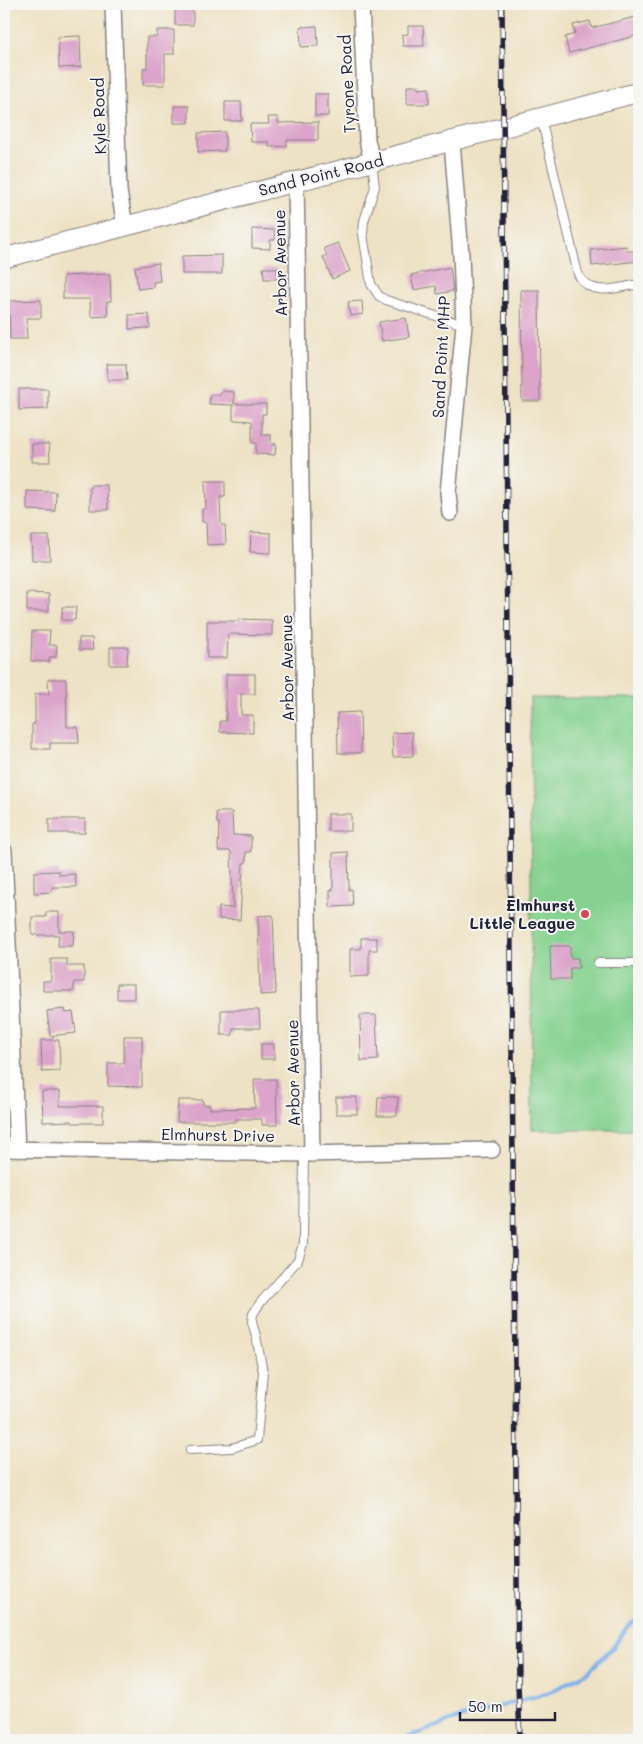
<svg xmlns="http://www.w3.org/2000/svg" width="643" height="1744" viewBox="0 0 643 1744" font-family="Mali,sans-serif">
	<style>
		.green { fill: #85d290; stroke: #547a66 }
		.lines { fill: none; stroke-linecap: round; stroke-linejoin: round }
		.stream { stroke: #7cb0e9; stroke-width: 4 }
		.building { fill: #dca4ca }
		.service-casing { stroke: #888280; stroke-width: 10 }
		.minor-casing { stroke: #888280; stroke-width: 18 }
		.tertiary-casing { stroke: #888280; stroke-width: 21 }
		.service { stroke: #fff; stroke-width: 8 }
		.minor { stroke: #fff; stroke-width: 15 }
		.tertiary { stroke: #fff; stroke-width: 19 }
		.rail-casing { stroke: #22223b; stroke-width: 5.5 }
		.rail { stroke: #f6f6f2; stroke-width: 4; stroke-dasharray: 11; stroke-linecap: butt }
		.poi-dot { fill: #d1495b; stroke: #f6f6f2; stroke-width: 2 }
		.labels { text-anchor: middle; stroke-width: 4; stroke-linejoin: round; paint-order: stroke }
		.street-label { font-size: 16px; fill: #22223b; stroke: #f6f6f2 }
		.poi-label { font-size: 16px; font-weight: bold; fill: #22223b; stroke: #f6f6f2; text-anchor: end }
	</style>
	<rect width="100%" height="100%" fill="#f6f6f2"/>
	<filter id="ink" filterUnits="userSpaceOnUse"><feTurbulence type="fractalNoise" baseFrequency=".02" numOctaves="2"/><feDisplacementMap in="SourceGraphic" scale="10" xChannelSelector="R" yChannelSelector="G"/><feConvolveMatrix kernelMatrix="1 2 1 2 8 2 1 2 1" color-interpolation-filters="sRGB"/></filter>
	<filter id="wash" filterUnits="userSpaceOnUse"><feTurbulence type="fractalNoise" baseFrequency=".0096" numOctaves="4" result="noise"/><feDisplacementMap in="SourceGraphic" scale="20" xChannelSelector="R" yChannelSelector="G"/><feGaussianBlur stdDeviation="1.12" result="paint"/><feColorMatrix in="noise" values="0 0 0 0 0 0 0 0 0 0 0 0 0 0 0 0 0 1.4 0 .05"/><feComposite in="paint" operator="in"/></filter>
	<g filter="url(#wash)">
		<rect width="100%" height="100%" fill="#eee2c4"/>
		<polygon class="green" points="530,698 639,698 639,1130 532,1130"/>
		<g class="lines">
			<polyline class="stream" points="401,1740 456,1719 550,1692 588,1672 614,1646 627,1627 639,1618"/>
		</g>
		<g id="blocks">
			<g class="building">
				<rect x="175" y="9" width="18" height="16"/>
				<polygon points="639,16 639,35 569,53 565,37 575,34 573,25 590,21 592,28"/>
				<polygon points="317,26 318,46 301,47 300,27"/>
				<polygon points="408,26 423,26 424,46 403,46 402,35 408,34"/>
				<polygon points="157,30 174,30 174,54 165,54 165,85 143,85 143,68 147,68 147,37 157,37"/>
				<polygon points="80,36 81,67 59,68 58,37"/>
				<polygon points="407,86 418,86 418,89 429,88 429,104 407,104"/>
				<rect x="315" y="94" width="13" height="22"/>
				<polygon points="225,102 241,102 242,121 225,121"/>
				<rect x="174" y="106" width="15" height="17"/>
				<polygon points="268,117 278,117 278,123 318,122 318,140 287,140 287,146 269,147 269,142 251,142 250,124 269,124"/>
				<polygon points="225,132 225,151 198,152 198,133"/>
				<polygon points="252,229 275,230 275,240 270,240 270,249 252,248"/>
				<polygon points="338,243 350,271 332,279 323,257 327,255 324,248"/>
				<polygon points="626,246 627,251 639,251 639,261 592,266 591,250"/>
				<polygon points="222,255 222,274 182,274 182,256"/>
				<polygon points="158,263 160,281 153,282 154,287 138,289 135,267"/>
				<polygon points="450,267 453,291 437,294 436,286 414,290 411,275"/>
				<polygon points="263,268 277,268 277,279 264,279"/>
				<polygon points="110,274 111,301 107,301 108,316 91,317 90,299 63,299 63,276"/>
				<polygon points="521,290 539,290 540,401 522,401"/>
				<polygon points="41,300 41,318 26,318 27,339 10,339 9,301"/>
				<polygon points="362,301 363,314 350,316 348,302"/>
				<polygon points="149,314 150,328 129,329 129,315"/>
				<polygon points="406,318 409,337 382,341 379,322"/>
				<polygon points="107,364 126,364 127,380 108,380"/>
				<polygon points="19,389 48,389 48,409 19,410"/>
				<polygon points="221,391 234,392 234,404 266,404 266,414 262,414 262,435 271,435 271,444 276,444 275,455 256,454 256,443 252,443 252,421 233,420 233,405 209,404 210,395 220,395"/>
				<polygon points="32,444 49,444 50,462 32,462"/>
				<polygon points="205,481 225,481 225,497 220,497 221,525 225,525 226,544 207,545 206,522 202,522 202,509 206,509"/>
				<polygon points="90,485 107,485 108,510 90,510"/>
				<polygon points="27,491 56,492 55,511 27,510"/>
				<polygon points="251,532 271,533 271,553 250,552"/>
				<polygon points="31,536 49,536 50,560 32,560"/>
				<polygon points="27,593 49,594 49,611 27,611"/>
				<polygon points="62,607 76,607 75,620 62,620"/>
				<polygon points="239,619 272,620 272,635 228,634 227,658 207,658 207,621 239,621"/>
				<polygon points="32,631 50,631 49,645 57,645 56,657 50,657 49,662 31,661"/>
				<polygon points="79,638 92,638 93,650 79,650"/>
				<polygon points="110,647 128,647 127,665 110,665"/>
				<polygon points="226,674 255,674 255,694 241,694 241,715 253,715 253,733 220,732 220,721 226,721"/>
				<polygon points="48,679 66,679 67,727 78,727 79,743 50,743 50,749 32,749 32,724 35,724 35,694 49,694"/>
				<polygon points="360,712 361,753 338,753 337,713"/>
				<polygon points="412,732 413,756 393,757 392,733"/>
				<polygon points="216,812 232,812 233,835 251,836 251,852 246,852 246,863 243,863 240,920 219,919 219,907 233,908 231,851 218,851 219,823 217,823"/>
				<rect x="328" y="814" width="23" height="17"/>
				<rect x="49" y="819" width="36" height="14"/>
				<polygon points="348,852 349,890 352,889 353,906 330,907 330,890 333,890 333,853"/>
				<polygon points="59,871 59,875 75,874 76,887 52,887 52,892 34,893 34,872"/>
				<polygon points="46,912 59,912 59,931 74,931 73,946 58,946 59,935 32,935 32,917 46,917"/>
				<polygon points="273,915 276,994 260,995 258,916"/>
				<polygon points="361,938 377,938 377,950 369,950 369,976 350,977 350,949 361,949"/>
				<polygon points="550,946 570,946 570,958 578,958 579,968 570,968 570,979 551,979"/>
				<polygon points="51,959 67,959 67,966 84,966 84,982 74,982 74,991 43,991 43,981 51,981"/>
				<rect x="117" y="984" width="17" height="15"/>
				<polygon points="65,1009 66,1013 73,1012 76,1033 50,1036 47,1011"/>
				<polygon points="221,1010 259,1010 260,1028 233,1028 233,1035 221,1035"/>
				<polygon points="360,1015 376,1015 378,1060 361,1061"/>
				<polygon points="124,1036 142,1036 142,1087 108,1086 108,1063 124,1063"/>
				<polygon points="41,1040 59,1040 60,1071 42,1072"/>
				<rect x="261" y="1044" width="13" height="15"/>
				<polygon points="254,1079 276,1079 277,1125 262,1125 262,1119 236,1119 236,1122 177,1122 178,1100 203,1100 203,1105 210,1105 210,1109 255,1108"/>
				<polygon points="42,1091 60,1091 60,1106 103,1106 103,1123 72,1123 72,1121 43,1122"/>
				<rect x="336" y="1097" width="21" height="17"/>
				<polygon points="378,1097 398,1097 397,1116 377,1116"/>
			</g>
		</g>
	</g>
	<g filter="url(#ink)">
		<use href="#blocks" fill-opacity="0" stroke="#888280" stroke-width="1"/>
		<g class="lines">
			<defs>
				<g id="service">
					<path d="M541,118L578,274C590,298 617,288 639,284"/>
					<polyline points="372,162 375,187 364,221 363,234 371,284 379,296 386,300 464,325"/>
					<polyline points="598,963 639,963"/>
					<polyline points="190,1450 232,1448 257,1440 263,1372 256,1336 252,1322 253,1314 260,1303 298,1260 303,1244 304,1154"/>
				</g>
				<g id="minor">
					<polyline points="113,4 119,191 125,226"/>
					<polyline points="361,4 367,140 372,162"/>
					<polyline points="296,181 312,1154"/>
					<polyline points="450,513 448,493 464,325 461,255 452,142"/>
					<polyline points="4,851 17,1149"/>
					<polyline points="4,1149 304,1154 492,1150"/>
				</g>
				<polyline id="tertiary" points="4,258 639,92"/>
			</defs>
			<use href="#service" class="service-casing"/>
			<use href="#minor" class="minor-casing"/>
			<use href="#tertiary" class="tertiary-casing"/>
			<use href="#service" class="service"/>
			<use href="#minor" class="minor"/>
			<use href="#tertiary" class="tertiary"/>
			<defs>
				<polyline id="rail" points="502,4 518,1683 520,1740"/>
			</defs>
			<use href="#rail" class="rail-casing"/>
			<use href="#rail" class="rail"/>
		</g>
	</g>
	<circle class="poi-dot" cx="585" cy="914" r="5"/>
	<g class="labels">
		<g class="street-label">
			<text transform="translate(347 84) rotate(-93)" y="6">Tyrone Road</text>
			<text transform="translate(99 116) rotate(-92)" y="6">Kyle Road</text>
			<text transform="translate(321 175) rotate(-14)" y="6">Sand Point Road</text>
			<text transform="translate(280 263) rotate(-91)" y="6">Arbor Avenue</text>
			<text transform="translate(441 357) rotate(-87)" y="6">Sand Point MHP</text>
			<text transform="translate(287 668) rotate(-91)" y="6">Arbor Avenue</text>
			<text transform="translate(293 1073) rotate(-91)" y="6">Arbor Avenue</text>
			<text transform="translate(218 1135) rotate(1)" y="6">Elmhurst Drive</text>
		</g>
		<g class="poi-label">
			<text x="575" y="911">Elmhurst<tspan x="575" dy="18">Little League</tspan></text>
		</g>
	</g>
	<rect width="643" height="1744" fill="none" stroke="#f6f6f2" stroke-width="20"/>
	<path d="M460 1712v8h95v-8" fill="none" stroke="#22223b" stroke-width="2.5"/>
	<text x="468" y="1712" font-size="15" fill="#22223b" stroke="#f6f6f2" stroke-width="4" paint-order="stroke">50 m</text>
</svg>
